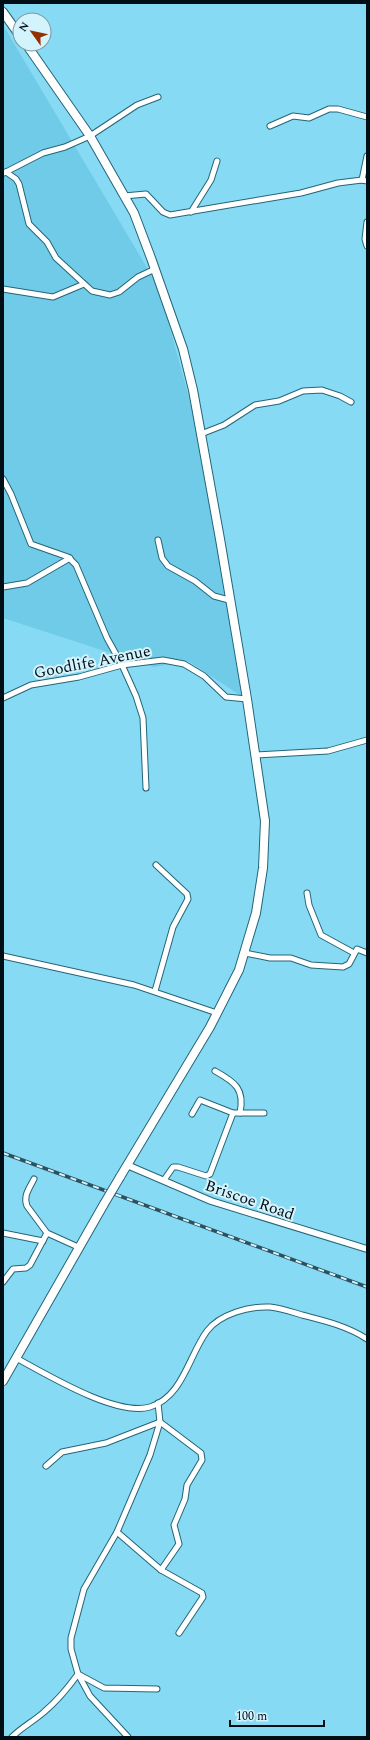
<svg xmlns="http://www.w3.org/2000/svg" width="370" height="1740" viewBox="0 0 370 1740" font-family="Spectral,serif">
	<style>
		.built { fill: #6fcbe7 }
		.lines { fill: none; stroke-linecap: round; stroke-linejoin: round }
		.minor-casing { stroke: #246577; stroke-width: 7 }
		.tertiary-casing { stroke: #246577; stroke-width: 8 }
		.trunk-casing { stroke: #246577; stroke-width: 10 }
		.minor { stroke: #fff; stroke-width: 5 }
		.tertiary { stroke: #fff; stroke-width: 6 }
		.trunk { stroke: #fff; stroke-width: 8 }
		.rail-casing { stroke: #2c515f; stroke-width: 3.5 }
		.rail { stroke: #d3f3fd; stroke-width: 2; stroke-dasharray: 6; stroke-linecap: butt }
		.trunk-bridge-casing { stroke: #246577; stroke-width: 10; stroke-linecap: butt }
		.trunk-bridge { stroke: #fff; stroke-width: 8 }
		.labels { text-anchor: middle; stroke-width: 4; stroke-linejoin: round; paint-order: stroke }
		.street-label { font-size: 16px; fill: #000f16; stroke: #d3f3fd }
	</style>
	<rect width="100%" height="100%" fill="#87daf4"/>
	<polygon class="built" points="3,25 159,288 197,427 243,697 188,661 154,667 3,618"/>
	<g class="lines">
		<defs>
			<g id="minor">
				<polyline points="270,126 293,116 309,118 329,109 338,109 367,117"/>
				<polyline points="6,172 16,179 19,184 29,224 47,242 56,258 92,291 110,295 119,292 138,277 155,269"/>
				<polyline points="4,173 43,153 65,147 90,136 137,105 158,97"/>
				<polyline points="362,180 367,156"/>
				<polyline points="124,196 146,194 163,212 170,215 301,193 338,183 362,180 367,181"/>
				<polyline points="191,212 211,180 217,161"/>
				<polyline points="367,222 365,239 367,246"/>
				<polyline points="3,289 53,297 84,284"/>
				<polyline points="201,434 224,425 255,405 279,401 303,391 322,390 340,396 351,402"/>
				<polyline points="3,479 11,494 31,544 68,557 76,565 107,638 122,665 136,696 143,718 146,788"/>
				<polyline points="158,540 162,558 168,566 195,581 214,596 229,600"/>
				<polyline points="3,587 27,583 70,558"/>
				<polyline points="3,698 31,685 79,677 122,665 163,660 184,664 204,676 226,697 247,699"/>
				<polyline points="256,755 328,751 367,740"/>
				<polyline points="307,893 309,905 321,935 354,953"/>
				<polyline points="245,953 270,958 291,958 311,965 343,967 349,964 357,949 367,953"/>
				<polyline points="3,956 134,985 217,1013"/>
				<polyline points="155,991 173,927 188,899 187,894 156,865"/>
				<path d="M215,1071C235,1082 245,1089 240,1113"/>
				<polyline points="192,1114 200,1100 233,1113 264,1113"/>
				<path d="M34,1179C29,1189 23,1196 27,1206L47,1233L78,1247"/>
				<polyline points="164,1180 173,1167 178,1167 206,1176 210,1174 233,1113"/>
				<polyline points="3,1233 43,1241"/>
				<polyline points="3,1282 13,1269 26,1268 30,1265 47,1233"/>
				<path d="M16,1358C46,1374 116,1417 150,1407C183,1397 189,1355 207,1331C220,1314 249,1306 270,1307C281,1308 292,1312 302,1315C325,1321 347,1326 367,1339"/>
				<polyline points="46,1466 62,1452 106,1443 160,1422 201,1453 202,1460 187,1485 185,1499 174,1525 179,1544 161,1570"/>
				<polyline points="117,1532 161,1570 202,1593 203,1597 179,1633"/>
				<path d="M12,1737C22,1727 34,1721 44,1712C57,1701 68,1688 78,1674L104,1688L157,1689"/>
				<polyline points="128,1737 90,1696 78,1674 71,1649 71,1638 84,1589 117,1532 150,1455 160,1422 158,1403"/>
			</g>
			<polyline id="tertiary" points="127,1165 211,1201 367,1249"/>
			<g id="trunk">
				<polyline points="3,12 20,36"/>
				<polyline points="26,44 90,136 134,213 151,258 183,349 193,390 220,539 247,699 265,821 263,868 256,913 239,970 210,1027 120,1177"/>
				<polyline points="3,1381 104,1204"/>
			</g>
		</defs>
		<use href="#minor" class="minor-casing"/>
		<use href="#tertiary" class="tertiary-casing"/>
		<use href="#trunk" class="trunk-casing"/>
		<use href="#minor" class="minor"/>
		<use href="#tertiary" class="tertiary"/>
		<use href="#trunk" class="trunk"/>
		<defs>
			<polyline id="rail" points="3,1153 367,1287"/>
		</defs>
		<use href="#rail" class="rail-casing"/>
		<use href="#rail" class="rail"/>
		<defs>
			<polyline id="trunk-bridge" points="104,1204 120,1177"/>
		</defs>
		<use href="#trunk-bridge" class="trunk-bridge-casing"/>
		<use href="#trunk-bridge" class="trunk-bridge"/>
	</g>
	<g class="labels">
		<g class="street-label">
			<text transform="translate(92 661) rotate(-11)" y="6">Goodlife Avenue</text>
			<text transform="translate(250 1199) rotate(19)" y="6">Briscoe Road</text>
		</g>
	</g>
	<rect width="370" height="1740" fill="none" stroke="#000f16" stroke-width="8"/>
	<g transform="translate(32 32) rotate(303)"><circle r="19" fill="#d3f3fd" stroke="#7f98a1"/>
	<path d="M0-3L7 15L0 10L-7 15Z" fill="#953000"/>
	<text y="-6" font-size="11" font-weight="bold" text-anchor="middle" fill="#000f16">N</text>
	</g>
	<path d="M230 1720v6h94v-6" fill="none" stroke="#000f16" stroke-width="2"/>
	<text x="236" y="1720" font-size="12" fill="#000f16" stroke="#d3f3fd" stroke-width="3" paint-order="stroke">100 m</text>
</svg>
